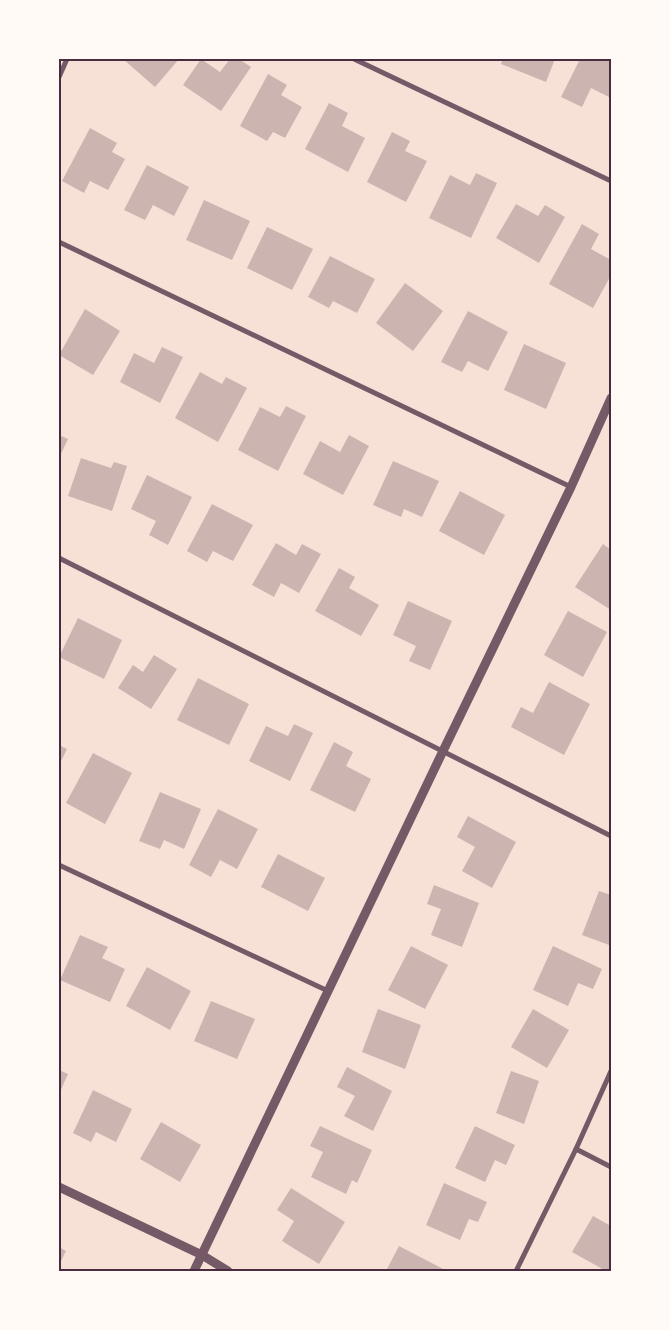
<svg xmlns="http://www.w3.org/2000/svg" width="670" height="1330" viewBox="0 0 670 1330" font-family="'Sofia Sans Condensed',sans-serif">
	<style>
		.building { fill: #ccb4b1 }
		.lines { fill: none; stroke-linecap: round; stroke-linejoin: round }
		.minor { stroke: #755966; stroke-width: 5 }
		.tertiary { stroke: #755966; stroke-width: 9 }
		.neatline { fill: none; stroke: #4a2c40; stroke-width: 2 }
	</style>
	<rect width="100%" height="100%" fill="#f7e1d7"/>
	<g class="building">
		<polygon points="123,59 179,59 155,87"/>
		<polygon points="201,59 220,72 230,59 239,59 251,67 221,111 183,85"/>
		<polygon points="503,59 555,59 546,82 501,64"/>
		<polygon points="580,59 611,59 611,98 591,88 582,107 561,97"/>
		<polygon points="268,74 287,85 281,95 302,107 285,138 273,132 267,141 240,126"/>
		<polygon points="329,103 348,113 342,126 365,138 348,172 305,149"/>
		<polygon points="90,128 117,143 112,152 125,159 108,190 90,181 84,193 62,181"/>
		<polygon points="392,132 410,141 405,151 427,161 406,202 367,182"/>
		<polygon points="147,165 189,187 174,216 153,205 145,220 124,210"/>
		<polygon points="476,173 497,183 471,238 429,218 450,175 470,185"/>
		<polygon points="204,200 250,221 232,260 186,240"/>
		<polygon points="516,204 538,216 545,205 565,217 539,263 496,238"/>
		<polygon points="582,224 599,234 591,249 611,260 611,275 593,308 549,284"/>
		<polygon points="267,227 313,249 292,290 247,268"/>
		<polygon points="330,256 375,279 357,313 333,301 329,308 308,297"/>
		<polygon points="405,283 443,311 413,351 376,323"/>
		<polygon points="85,309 120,331 93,375 59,355"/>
		<polygon points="468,311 508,332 488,371 468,361 462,372 441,362"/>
		<polygon points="524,344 566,363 546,409 504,390"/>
		<polygon points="162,347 183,357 160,403 120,382 134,353 154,363"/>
		<polygon points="200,372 222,384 226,377 247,388 218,442 175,418"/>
		<polygon points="286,406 306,416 278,471 238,450 260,407 280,417"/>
		<polygon points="59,435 68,439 59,458"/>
		<polygon points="349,435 369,446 343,495 303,474 320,441 340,452"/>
		<polygon points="81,458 111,468 114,462 127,466 112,511 68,496"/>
		<polygon points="393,461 439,481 422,517 404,509 401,517 373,505"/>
		<polygon points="147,475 192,497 168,545 149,535 156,521 131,509"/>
		<polygon points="460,491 505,515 484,555 439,531"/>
		<polygon points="212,504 253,525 233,561 213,551 207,562 187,551"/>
		<polygon points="276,543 296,555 302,544 321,554 299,593 281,583 274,597 252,585"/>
		<polygon points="603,544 611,550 611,610 575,587"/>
		<polygon points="339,568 355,577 349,588 379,605 361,636 315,611"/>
		<polygon points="408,601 452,621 430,670 409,661 416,646 393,635"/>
		<polygon points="568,611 607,632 583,677 544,655"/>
		<polygon points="78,618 122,640 104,679 59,657"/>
		<polygon points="154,655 177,669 151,709 118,688 133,665 143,672"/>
		<polygon points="198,678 249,704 229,745 177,720"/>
		<polygon points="549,682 590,704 564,755 511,727 521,707 533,713"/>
		<polygon points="294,724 313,733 290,781 249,761 266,726 288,736"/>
		<polygon points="334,742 353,752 346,766 371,779 355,812 310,790"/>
		<polygon points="59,745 67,749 59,765"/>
		<polygon points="93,753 132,773 105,824 66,803"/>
		<polygon points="160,792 201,809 184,849 164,840 160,849 139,841"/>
		<polygon points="218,809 258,829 237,869 220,860 211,877 189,865"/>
		<polygon points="468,816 516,842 492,888 462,871 475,847 457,837"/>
		<polygon points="278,854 325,878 308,911 261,887"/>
		<polygon points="434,885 479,903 462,947 431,935 441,909 427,904"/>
		<polygon points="599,891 611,895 611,938 609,945 582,935"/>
		<polygon points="80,935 108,947 102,958 125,969 110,1002 60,980"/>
		<polygon points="411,946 448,965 425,1009 388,990"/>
		<polygon points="553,946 602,969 593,989 578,983 568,1006 533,990"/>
		<polygon points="147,967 191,991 170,1030 126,1006"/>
		<polygon points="211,1001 255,1019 237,1059 194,1041"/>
		<polygon points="378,1009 421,1025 405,1069 362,1052"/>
		<polygon points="533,1009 569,1030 547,1068 511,1047"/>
		<polygon points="347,1067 392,1091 373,1131 344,1116 355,1096 337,1087"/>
		<polygon points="59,1070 68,1074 59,1094"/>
		<polygon points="511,1071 539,1081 524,1124 496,1113"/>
		<polygon points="93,1090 132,1109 116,1142 96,1132 91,1142 73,1133"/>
		<polygon points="161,1122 201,1145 180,1182 140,1159"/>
		<polygon points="320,1126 372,1150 357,1183 352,1180 346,1194 311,1177 323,1152 310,1146"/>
		<polygon points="475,1126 515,1145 506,1165 495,1160 485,1182 455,1168"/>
		<polygon points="444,1183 487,1202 478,1222 469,1219 460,1240 426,1225"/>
		<polygon points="291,1188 345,1222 319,1264 282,1241 294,1221 277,1210"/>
		<polygon points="593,1216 611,1226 611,1271 606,1271 572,1252"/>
		<polygon points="399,1246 447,1271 386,1271"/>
		<polygon points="59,1247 66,1251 59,1265"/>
	</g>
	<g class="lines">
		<g class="minor">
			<polyline points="354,59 611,181"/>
			<polyline points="59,77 67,59"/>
			<polyline points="59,242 571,487"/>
			<polyline points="59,558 611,836"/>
			<polyline points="59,865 328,991"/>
			<polyline points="576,1149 611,1167"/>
			<polyline points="516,1271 576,1149 611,1071"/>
		</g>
		<g class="tertiary">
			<polyline points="59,1187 202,1255 228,1271"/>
			<polyline points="194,1271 443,751 571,487 611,398"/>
		</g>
	</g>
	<rect width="670" height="1330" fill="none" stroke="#fffaf5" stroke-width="120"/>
	<rect x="60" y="60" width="550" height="1210" class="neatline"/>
</svg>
